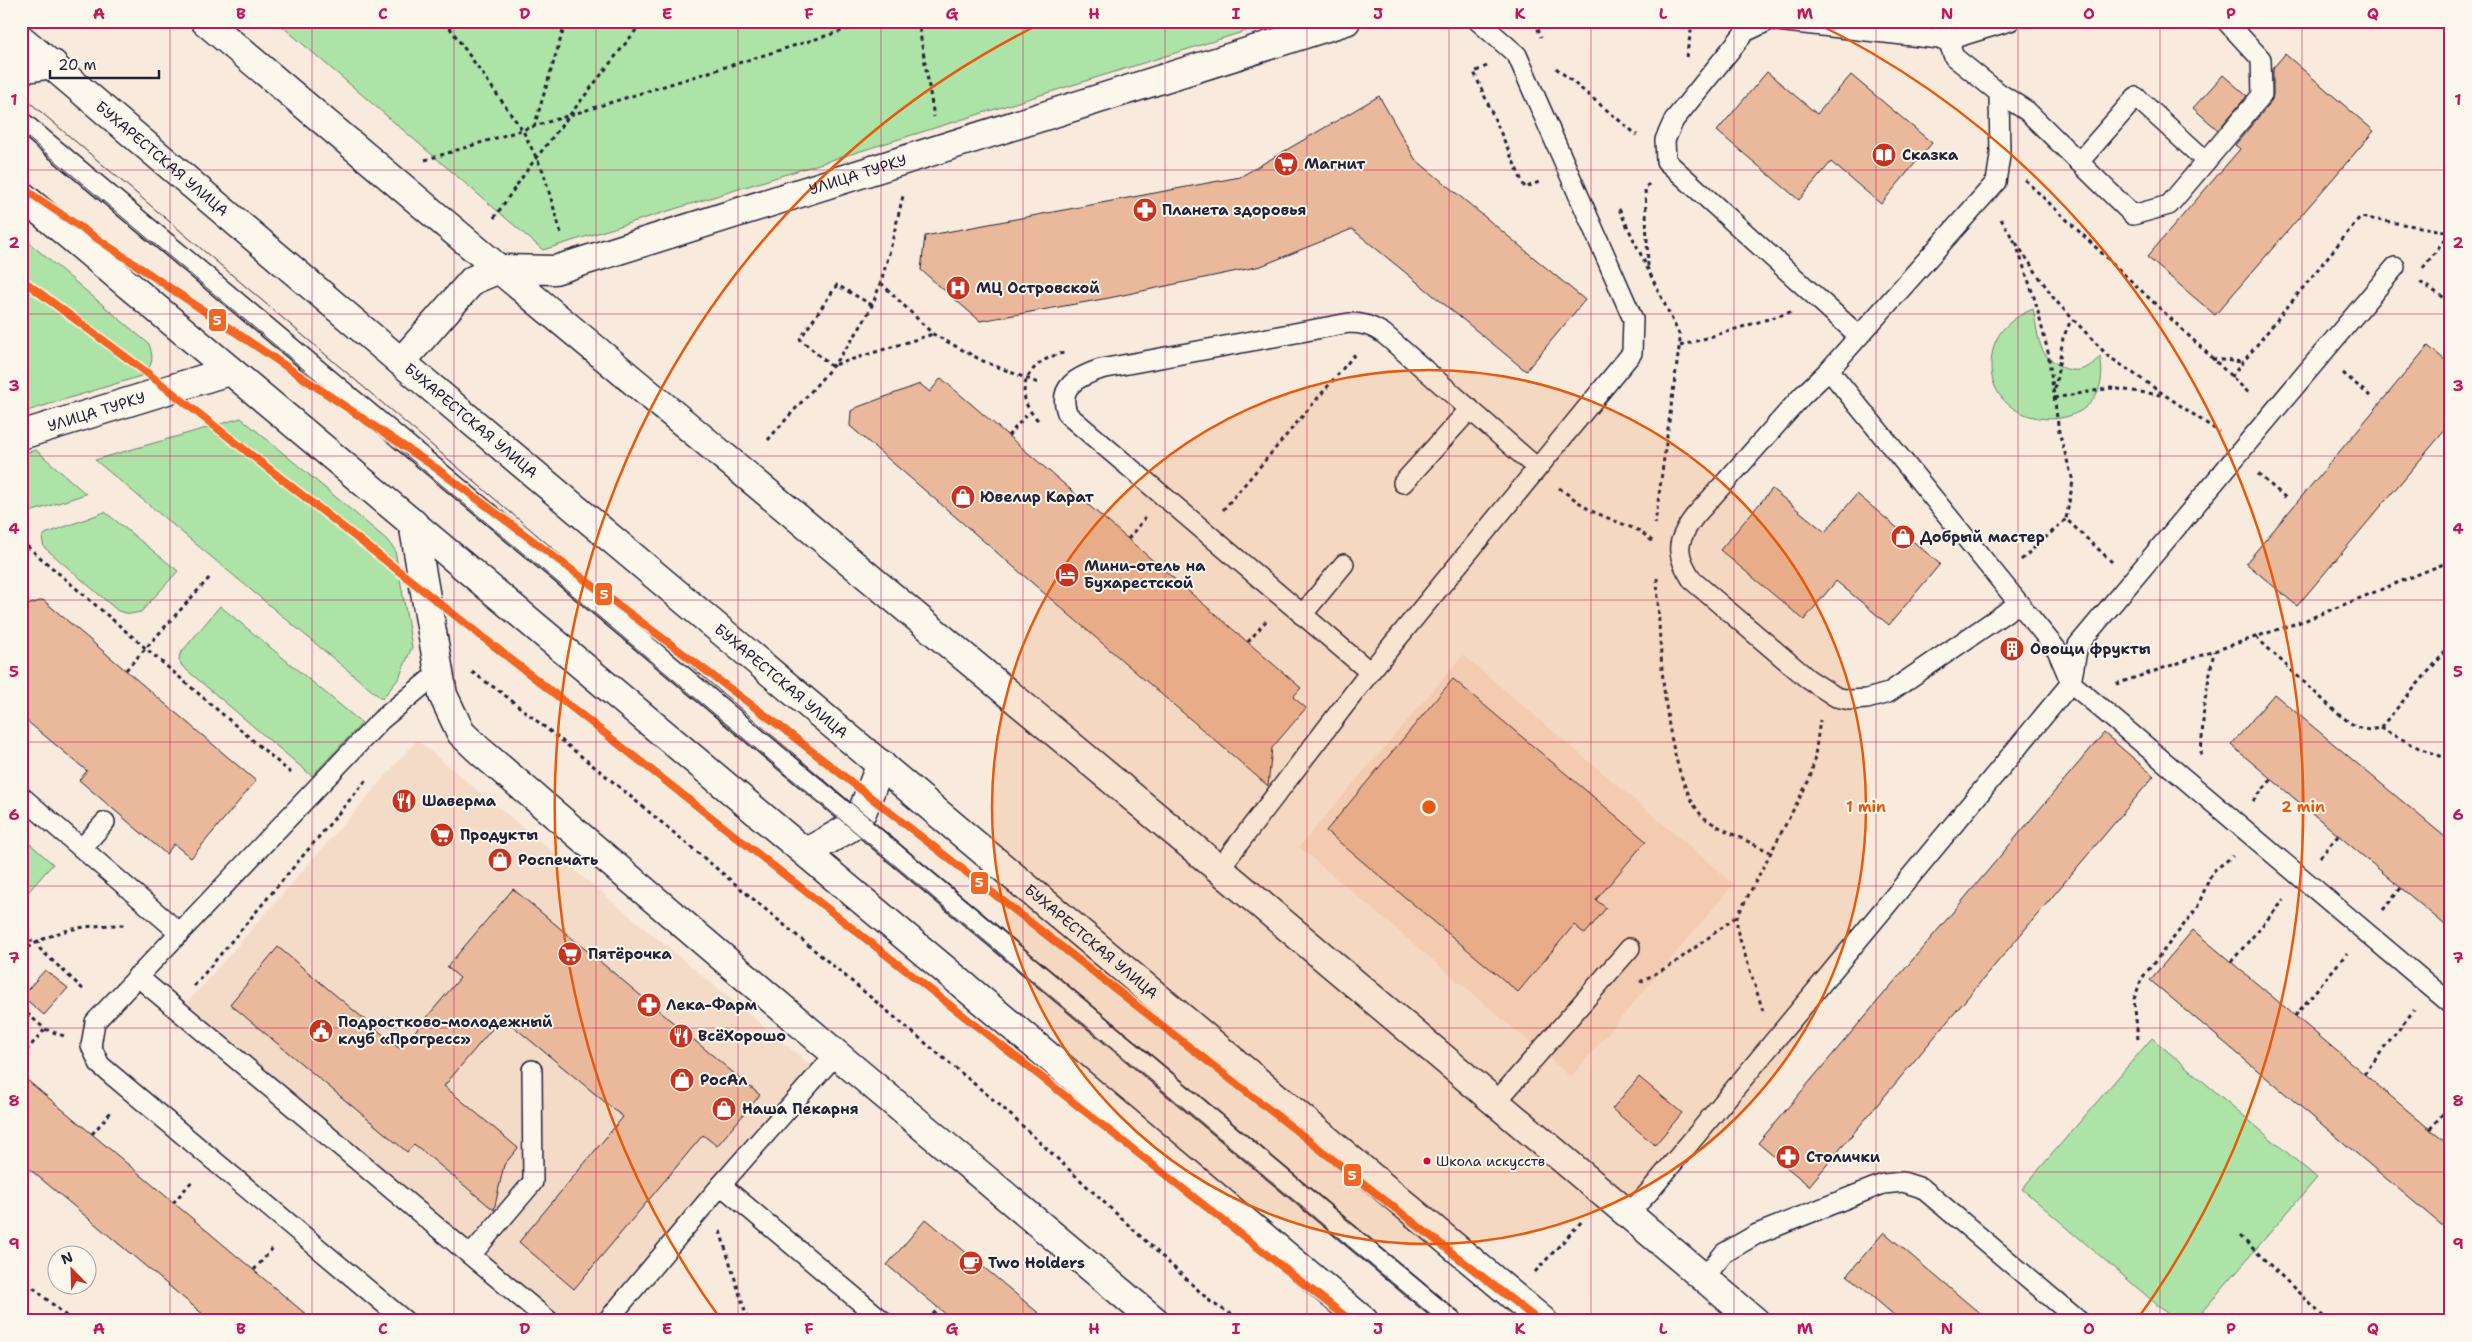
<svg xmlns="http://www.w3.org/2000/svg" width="2472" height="1342" viewBox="0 0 2472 1342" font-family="'Shantell Sans',sans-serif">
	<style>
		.built { fill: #f4dbc8 }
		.green { fill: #ade3a6; stroke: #688270 }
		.building { fill: #eab89b; stroke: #22223b }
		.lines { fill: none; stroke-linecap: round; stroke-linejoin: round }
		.service-casing { stroke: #22223b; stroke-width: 22 }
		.minor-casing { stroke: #22223b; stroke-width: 31 }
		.secondary-casing { stroke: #22223b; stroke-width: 31 }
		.path { stroke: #22223b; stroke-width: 3; stroke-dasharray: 4 4; stroke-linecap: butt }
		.service { stroke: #fbf7ec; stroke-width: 19 }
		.minor { stroke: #fbf7ec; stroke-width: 28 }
		.secondary { stroke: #fbf7ec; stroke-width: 28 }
		.tram { stroke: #22223b; stroke-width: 1 }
		.metro-1-casing { stroke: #fbf7ec; stroke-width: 11 }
		.metro-1 { stroke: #f26522; stroke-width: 8 }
		.grid { fill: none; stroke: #c2185b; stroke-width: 1; stroke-opacity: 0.55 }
		.ring { fill: none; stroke: #e8590c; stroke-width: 2.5 }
		.bus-dot { fill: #e4002b; stroke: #fbf7ec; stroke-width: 2 }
		.labels { text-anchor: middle; stroke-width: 4; stroke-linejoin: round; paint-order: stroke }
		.bus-label { font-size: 14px; fill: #22223b; stroke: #fbf7ec; text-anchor: start }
		.poi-label { font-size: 15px; font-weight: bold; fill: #22223b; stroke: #fbf7ec; text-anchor: start }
		.street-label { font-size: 15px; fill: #22223b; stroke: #fbf7ec }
		.centre { fill: #e8590c; stroke: #fbf7ec; stroke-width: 2.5 }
		.ring-label { font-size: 15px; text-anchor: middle; font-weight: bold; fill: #e8590c; stroke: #fbf7ec; stroke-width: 4; stroke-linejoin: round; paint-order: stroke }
		.line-badge { stroke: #fbf7ec; stroke-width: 2 }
		.badge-label { font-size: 14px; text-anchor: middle; font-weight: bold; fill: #fff }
		.neatline { fill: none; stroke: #c2185b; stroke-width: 2 }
		.grid-label { font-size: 16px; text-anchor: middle; font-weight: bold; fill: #c2185b }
	</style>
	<rect width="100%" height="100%" fill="#f8eadc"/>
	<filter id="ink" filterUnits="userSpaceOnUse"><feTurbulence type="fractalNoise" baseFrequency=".02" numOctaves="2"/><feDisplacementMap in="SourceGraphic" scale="10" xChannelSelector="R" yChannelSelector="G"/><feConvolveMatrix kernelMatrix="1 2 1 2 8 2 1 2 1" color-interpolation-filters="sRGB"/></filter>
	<g filter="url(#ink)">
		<g class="built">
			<polygon points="1463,655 1734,884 1571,1077 1299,847"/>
			<polygon points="417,740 819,1072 608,1321 557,1321 182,1009"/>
		</g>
		<g class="green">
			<polygon points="276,21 1278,21 543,250"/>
			<path d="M21,236L149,344C154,359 153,366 141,376L27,411L21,406Z"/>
			<path d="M2033,309C2036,322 2037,339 2043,351C2044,354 2048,357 2051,359C2067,375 2086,374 2100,356C2119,443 1978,437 1992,355C1995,331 2012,318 2033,309Z"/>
			<polygon points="241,418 386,539 395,550 412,647 399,678 382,699 95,460"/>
			<polygon points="36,450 86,494 21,515 21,454"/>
			<polygon points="105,512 178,571 141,612 130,614 118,611 44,547 42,538 45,534"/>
			<polygon points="220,606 362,723 312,776 182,666 179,660 180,654"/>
			<polygon points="21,836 53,864 21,900"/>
			<polygon points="2152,1038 2317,1178 2194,1321 2176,1321 2022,1189"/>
		</g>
		<g class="building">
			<polygon points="2285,54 2374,131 2215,315 2147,257 2240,149 2235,145 2271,102 2273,95 2273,68"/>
			<polygon points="1767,72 1817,114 1851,75 1932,143 1881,204 1831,162 1799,200 1717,131"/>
			<polygon points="2223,75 2247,96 2218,130 2193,108"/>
			<polygon points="1379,96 1415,159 1585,300 1526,371 1352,229 1261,266 1109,298 980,321 921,270 925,236 1240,177"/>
			<polygon points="2428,346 2451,365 2451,423 2297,606 2246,563"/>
			<polygon points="941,378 1301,688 1293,697 1306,708 1272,748 1268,786 850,426 851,411 858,407 920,384 930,392"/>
			<polygon points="1772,489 1825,532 1857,494 1940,564 1889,625 1836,581 1804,620 1720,550"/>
			<polygon points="43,600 256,781 191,858 174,844 166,854 79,780 87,771 21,716 21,607"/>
			<polygon points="1453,679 1646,841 1596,900 1606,908 1585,934 1574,925 1518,992 1326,831"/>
			<polygon points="2274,694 2451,842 2451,930 2231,745"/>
			<polygon points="2104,733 2154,776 1809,1186 1758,1143"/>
			<polygon points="513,889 760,1095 717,1146 703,1135 574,1289 519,1242 623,1117 502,1017 444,1086 518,1148 504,1165 494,1210 414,1144 407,1152 230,1004 278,947 400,1049 460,978 447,967"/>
			<polygon points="2193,930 2451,1147 2451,1233 2150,980"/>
			<polygon points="45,970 68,988 44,1015 22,996"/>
			<polygon points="21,1075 92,1134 314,1321 211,1321 21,1162"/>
			<polygon points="1639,1077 1682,1113 1655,1145 1612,1109"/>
			<polygon points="926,1219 1048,1321 954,1321 887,1265"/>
			<polygon points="1884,1232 1933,1274 1989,1321 1901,1321 1847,1275"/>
		</g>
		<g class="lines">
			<defs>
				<g id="service">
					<polyline points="1768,21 1745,32 1674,120 1665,140 1666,161 1858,335"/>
					<polyline points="1777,21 1948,40 2010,21"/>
					<polyline points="1999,93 2027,111 2133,215 2169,205 2262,95 2261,59 2226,21"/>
					<polyline points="21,121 1452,1321"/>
					<polyline points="2079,162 2136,97 2206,161"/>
					<polyline points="1829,370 1996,182 2000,156 1999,93 1954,57 1941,21"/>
					<polyline points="1403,483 1470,409"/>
					<path d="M2018,604L1888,693L1867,699L1850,700L1836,697L1808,679L1693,581C1675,554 1675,542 1695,516L1802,396L1829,370L2057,650L2071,683L2451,1004"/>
					<polyline points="1302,615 1344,564"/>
					<path d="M1370,672L1068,415C1056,387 1077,377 1101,369L1349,323C1363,323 1372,326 1384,334L1537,468"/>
					<polyline points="21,796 180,933"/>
					<polyline points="82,848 105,822"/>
					<polyline points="1219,869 1370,672 1632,353 1633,319 1517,55 1478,21"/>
					<polyline points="137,976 549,1321"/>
					<polyline points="1496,1102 1630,948"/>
					<polyline points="721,1185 883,1321"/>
					<polyline points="1629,1213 1649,1192 2071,683 2078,645 2395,267"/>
					<polyline points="471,1255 533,1182 532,1070"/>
					<polyline points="1704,1278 1724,1253 1757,1234 1883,1184 1903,1182 1922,1188 2079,1321"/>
					<polyline points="405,1321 100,1065 91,1046 95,1022 381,720 439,672"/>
					<polyline points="607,1321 721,1185 836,1054"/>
				</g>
				<g id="minor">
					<polyline points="205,21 499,269 1219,869 1755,1321"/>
					<path id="s1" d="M401,362L473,280L499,269L555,270L1346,21"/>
					<path id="s2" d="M21,435L229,371"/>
					<polyline points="413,523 443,695 461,733 480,751 836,1054 1155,1321"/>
				</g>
				<g id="secondary">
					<path id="s3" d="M21,39L401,362L1543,1321"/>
					<polyline points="21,71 27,68 53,64"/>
					<polyline points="21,195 1364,1321"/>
					<polyline points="807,852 849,828 862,812 881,764"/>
				</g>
			</defs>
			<use href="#service" class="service-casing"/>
			<use href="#minor" class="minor-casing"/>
			<use href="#secondary" class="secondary-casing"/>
			<g class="path">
				<polyline points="445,21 523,131 543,171 561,233"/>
				<polyline points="918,21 934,117"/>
				<polyline points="1443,21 1450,27"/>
				<polyline points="1535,21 1541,37"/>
				<polyline points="1686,57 1693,21"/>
				<polyline points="1487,66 1474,72 1525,188 1541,181"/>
				<polyline points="1556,68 1637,135"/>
				<polyline points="534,127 566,21"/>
				<polyline points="425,160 874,21"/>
				<polyline points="2025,180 2251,395"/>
				<polyline points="1619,209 1679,334 1680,341 1655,524"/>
				<polyline points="494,218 530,166 643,21"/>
				<polyline points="2001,219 2016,244"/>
				<polyline points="2016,243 2055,300 2108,356 2219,432"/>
				<polyline points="2018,250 2035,300 2048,352 2059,432 2073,481 2066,519"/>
				<polyline points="1648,266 1645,188 1649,184"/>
				<polyline points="2423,268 2451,231"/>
				<polyline points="2420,282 2451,302"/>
				<polyline points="881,283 933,334 983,361 1038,383"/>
				<polyline points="872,305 837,285 800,339 831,366 933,334"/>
				<polyline points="1680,346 1791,312"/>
				<polyline points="2212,359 2243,362"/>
				<polyline points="2343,373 2370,396"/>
				<polyline points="2231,377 2360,217 2450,232"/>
				<polyline points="2055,389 2063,338 2071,320"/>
				<polyline points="2054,398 2111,388 2161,395"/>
				<path d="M1038,420C1009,393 1029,359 1064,353"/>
				<polyline points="1008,436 1029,412"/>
				<path d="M768,440C802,400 852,351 873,303C887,269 894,232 903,196"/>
				<polyline points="2258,474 2286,498"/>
				<polyline points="1559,488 1591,511 1640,531 1652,541"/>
				<polyline points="1223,510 1356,353"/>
				<polyline points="1128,539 1145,518"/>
				<polyline points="21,541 292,774"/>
				<polyline points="2021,560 2066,519 2112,562"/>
				<path d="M1657,578C1660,641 1662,768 1702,816C1709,824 1758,846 1770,852"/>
				<polyline points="2256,637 2337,713 2356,727 2369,730 2380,728 2451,645"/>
				<polyline points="1248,642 1266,621"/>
				<polyline points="126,670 210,577"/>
				<polyline points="472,672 502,693 606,776 1002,1107 1212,1303 1243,1321"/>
				<polyline points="2116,684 2306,620 2451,561"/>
				<polyline points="2380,728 2419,748 2451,760"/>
				<polyline points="2201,755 2204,705 2214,651"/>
				<polyline points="2253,801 2272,779"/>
				<polyline points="2320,857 2338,836"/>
				<polyline points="2383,910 2401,888"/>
				<polyline points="21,941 38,941 40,949 85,991"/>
				<path d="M21,952C57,928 83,925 125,925"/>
				<polyline points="2231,962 2284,900"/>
				<polyline points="1640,982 1673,964 1736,917"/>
				<polyline points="194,986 368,778"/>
				<polyline points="21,1008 45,1029 64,1036"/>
				<polyline points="1763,1011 1737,930 1737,917 1810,778 1814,762 1820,720"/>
				<polyline points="2295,1016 2347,953"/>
				<polyline points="2138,1039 2134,999 2142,978 2197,908 2212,872 2233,856"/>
				<polyline points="21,1057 45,1029"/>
				<polyline points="2364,1074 2414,1010"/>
				<polyline points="2430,1129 2451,1104"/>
				<polyline points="92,1134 111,1112"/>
				<polyline points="173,1203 193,1180"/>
				<polyline points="720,1231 748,1321"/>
				<polyline points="2240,1236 2328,1321"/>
				<polyline points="254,1270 273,1248"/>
				<polyline points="1535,1272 1583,1220"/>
				<polyline points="21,1277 72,1321"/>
				<polyline points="928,1321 938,1308"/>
			</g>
			<use href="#service" class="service"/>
			<use href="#minor" class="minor"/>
			<use href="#secondary" class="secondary"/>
			<g class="tram">
				<polyline points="21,95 862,812 1469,1321"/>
				<polyline points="21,132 1438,1321"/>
			</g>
			<defs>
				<g id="metro-1">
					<polyline points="21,187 436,468 781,727 1539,1321"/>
					<polyline points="21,279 146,372 1351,1321"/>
				</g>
			</defs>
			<use href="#metro-1" class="metro-1-casing"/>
			<use href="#metro-1" class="metro-1"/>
		</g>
	</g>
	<path class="grid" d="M170,21V1321M312,21V1321M454,21V1321M596,21V1321M738,21V1321M881,21V1321M1023,21V1321M1165,21V1321M1307,21V1321M1449,21V1321M1591,21V1321M1734,21V1321M1876,21V1321M2018,21V1321M2160,21V1321M2302,21V1321M21,170H2451M21,314H2451M21,456H2451M21,600H2451M21,742H2451M21,886H2451M21,1028H2451M21,1172H2451"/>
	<circle cx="1429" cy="807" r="437" fill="#e8590c" fill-opacity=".12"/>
	<g class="ring">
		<circle cx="1429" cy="807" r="437"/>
		<path d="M722 1321A874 874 0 0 1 1046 21M1812 21A874 874 0 0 1 2136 1321"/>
	</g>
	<defs>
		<symbol id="library-disc" viewBox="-11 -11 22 22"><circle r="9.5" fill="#c8321e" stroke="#fbf7ec"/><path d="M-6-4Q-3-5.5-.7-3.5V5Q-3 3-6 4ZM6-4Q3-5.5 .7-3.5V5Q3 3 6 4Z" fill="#fff"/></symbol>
		<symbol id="supermarket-disc" viewBox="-11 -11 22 22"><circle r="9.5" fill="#c8321e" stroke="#fbf7ec"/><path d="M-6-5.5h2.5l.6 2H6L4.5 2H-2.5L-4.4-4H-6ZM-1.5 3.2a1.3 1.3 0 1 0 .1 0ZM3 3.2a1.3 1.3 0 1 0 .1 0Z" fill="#fff"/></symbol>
		<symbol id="pharmacy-disc" viewBox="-11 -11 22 22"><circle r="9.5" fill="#c8321e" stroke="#fbf7ec"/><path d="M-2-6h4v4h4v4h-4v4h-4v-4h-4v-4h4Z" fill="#fff"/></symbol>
		<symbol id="hospital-disc" viewBox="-11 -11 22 22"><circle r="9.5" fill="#c8321e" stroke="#fbf7ec"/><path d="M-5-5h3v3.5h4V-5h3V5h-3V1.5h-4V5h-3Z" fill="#fff"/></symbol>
		<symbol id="shop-disc" viewBox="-11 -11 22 22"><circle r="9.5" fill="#c8321e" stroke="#fbf7ec"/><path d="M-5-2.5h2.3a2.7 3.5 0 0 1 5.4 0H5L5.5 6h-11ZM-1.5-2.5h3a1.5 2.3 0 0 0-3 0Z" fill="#fff"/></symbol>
		<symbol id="hotel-disc" viewBox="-11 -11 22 22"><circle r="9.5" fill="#c8321e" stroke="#fbf7ec"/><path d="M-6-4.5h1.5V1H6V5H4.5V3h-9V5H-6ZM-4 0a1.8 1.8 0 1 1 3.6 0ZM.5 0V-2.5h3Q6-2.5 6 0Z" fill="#fff"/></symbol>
		<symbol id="building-disc" viewBox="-11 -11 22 22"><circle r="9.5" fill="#c8321e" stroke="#fbf7ec"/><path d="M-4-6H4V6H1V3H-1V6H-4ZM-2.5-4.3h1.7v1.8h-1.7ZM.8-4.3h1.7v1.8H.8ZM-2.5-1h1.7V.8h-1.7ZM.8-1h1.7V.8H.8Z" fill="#fff"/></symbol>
		<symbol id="restaurant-disc" viewBox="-11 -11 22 22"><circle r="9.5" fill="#c8321e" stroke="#fbf7ec"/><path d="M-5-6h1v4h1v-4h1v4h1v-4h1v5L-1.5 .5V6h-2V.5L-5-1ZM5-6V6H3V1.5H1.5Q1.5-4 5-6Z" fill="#fff"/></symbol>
		<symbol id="civic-disc" viewBox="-11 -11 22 22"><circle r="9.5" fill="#c8321e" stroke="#fbf7ec"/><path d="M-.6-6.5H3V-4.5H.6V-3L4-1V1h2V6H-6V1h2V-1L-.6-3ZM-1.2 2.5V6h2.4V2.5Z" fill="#fff"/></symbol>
		<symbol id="cafe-disc" viewBox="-11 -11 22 22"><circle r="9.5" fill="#c8321e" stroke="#fbf7ec"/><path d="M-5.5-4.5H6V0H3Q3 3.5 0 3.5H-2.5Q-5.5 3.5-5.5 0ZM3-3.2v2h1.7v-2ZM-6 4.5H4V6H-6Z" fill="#fff"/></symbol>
	</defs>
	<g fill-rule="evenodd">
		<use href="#library-disc" x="1870" y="141" width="28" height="28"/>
		<use href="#supermarket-disc" x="1272" y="150" width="28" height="28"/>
		<use href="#pharmacy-disc" x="1131" y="196" width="28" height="28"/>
		<use href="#hospital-disc" x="944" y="274" width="28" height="28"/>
		<use href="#shop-disc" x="949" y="483" width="28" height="28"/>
		<use href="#shop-disc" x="1889" y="523" width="28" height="28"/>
		<use href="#hotel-disc" x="1053" y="561" width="28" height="28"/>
		<use href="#building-disc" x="1998" y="635" width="28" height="28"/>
		<use href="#restaurant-disc" x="390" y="787" width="28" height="28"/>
		<use href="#supermarket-disc" x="428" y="821" width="28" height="28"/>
		<use href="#shop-disc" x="486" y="846" width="28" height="28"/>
		<use href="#supermarket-disc" x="556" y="940" width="28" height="28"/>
		<use href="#pharmacy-disc" x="635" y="991" width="28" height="28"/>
		<use href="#civic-disc" x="307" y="1017" width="28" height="28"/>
		<use href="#restaurant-disc" x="667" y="1022" width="28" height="28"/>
		<use href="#shop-disc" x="668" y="1066" width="28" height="28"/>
		<use href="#shop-disc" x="710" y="1095" width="28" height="28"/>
		<use href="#pharmacy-disc" x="1774" y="1143" width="28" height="28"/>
		<use href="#cafe-disc" x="957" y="1249" width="28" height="28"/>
	</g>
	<circle class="bus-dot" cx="1427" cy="1161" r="4.5"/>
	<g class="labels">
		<g class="bus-label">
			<text x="1436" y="1166">Школа искусств</text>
		</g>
		<g class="poi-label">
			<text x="1902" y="160">Сказка</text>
			<text x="1304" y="169">Магнит</text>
			<text x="1162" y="215">Планета здоровья</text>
			<text x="976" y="293">МЦ Островской</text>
			<text x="980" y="502">Ювелир Карат</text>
			<text x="1920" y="542">Добрый мастер</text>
			<text x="1084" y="571">Мини-отель на<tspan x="1084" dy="17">Бухарестской</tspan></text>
			<text x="2030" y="654">Овощи фрукты</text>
			<text x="422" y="806">Шаверма</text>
			<text x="460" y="840">Продукты</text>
			<text x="518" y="865">Роспечать</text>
			<text x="588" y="959">Пятёрочка</text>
			<text x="666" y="1010">Лека-Фарм</text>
			<text x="338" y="1027">Подростково-молодежный<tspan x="338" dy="17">клуб «Прогресс»</tspan></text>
			<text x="698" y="1041">ВсёХорошо</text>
			<text x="700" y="1085">РосАл</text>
			<text x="742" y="1114">Наша Пекарня</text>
			<text x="1806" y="1162">Столички</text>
			<text x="988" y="1268">Two Holders</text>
		</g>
		<g class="street-label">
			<text dy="5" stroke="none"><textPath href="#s3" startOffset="185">БУХАРЕСТСКАЯ УЛИЦА</textPath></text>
			<text dy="5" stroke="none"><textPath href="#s1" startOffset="511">УЛИЦА ТУРКУ</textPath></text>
			<text dy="5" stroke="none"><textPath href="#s2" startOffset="79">УЛИЦА ТУРКУ</textPath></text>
			<text dy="5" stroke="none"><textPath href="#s3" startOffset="590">БУХАРЕСТСКАЯ УЛИЦА</textPath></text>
			<text dy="5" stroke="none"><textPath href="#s3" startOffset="995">БУХАРЕСТСКАЯ УЛИЦА</textPath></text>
			<text dy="5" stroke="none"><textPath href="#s3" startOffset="1400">БУХАРЕСТСКАЯ УЛИЦА</textPath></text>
		</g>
	</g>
	<circle cx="1429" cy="807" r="8" class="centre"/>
	<g class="ring-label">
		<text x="1866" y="812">1 min</text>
		<text x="2303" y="812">2 min</text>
	</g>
	<g class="line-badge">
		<rect x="208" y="308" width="19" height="24" rx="5" fill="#f26522"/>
		<rect x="594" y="582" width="19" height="24" rx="5" fill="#f26522"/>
		<rect x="970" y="871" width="19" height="24" rx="5" fill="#f26522"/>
		<rect x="1343" y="1163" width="19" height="24" rx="5" fill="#f26522"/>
	</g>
	<g class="badge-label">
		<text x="217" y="325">5</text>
		<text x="604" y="599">5</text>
		<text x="979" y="887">5</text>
		<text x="1352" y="1180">5</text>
	</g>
	<rect width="2472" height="1342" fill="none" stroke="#fbf7ec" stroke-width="55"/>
	<g transform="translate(72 1270) rotate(337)"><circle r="24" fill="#fbf7ec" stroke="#a4a2a5"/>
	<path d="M0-4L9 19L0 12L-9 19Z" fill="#c8321e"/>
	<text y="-8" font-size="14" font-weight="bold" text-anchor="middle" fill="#22223b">N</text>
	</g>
	<path d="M50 70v8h109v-8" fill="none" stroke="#22223b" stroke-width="2.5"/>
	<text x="58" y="70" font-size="15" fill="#22223b" stroke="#fbf7ec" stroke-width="4" paint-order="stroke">20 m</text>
	<rect x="28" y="28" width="2416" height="1286" class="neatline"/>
	<g class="grid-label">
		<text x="99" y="19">A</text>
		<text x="241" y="19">B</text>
		<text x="383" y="19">C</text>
		<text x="525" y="19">D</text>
		<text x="667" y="19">E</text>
		<text x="809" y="19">F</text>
		<text x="952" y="19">G</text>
		<text x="1094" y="19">H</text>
		<text x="1236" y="19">I</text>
		<text x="1378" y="19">J</text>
		<text x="1520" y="19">K</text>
		<text x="1663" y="19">L</text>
		<text x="1805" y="19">M</text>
		<text x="1947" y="19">N</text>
		<text x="2089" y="19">O</text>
		<text x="2231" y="19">P</text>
		<text x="2373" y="19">Q</text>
		<text x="14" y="105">1</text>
		<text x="2458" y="105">1</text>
		<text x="14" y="248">2</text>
		<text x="2458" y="248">2</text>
		<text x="14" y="391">3</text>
		<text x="2458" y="391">3</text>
		<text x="14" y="534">4</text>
		<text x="2458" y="534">4</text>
		<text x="14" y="677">5</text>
		<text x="2458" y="677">5</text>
		<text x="14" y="820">6</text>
		<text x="2458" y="820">6</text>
		<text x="14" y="963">7</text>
		<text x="2458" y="963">7</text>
		<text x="14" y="1106">8</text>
		<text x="2458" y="1106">8</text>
		<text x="14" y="1249">9</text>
		<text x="2458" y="1249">9</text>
		<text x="99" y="1334">A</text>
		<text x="241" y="1334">B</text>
		<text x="383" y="1334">C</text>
		<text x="525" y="1334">D</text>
		<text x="667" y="1334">E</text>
		<text x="809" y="1334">F</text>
		<text x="952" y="1334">G</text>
		<text x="1094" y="1334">H</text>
		<text x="1236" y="1334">I</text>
		<text x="1378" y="1334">J</text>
		<text x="1520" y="1334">K</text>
		<text x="1663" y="1334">L</text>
		<text x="1805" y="1334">M</text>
		<text x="1947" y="1334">N</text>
		<text x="2089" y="1334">O</text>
		<text x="2231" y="1334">P</text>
		<text x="2373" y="1334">Q</text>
	</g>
</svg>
